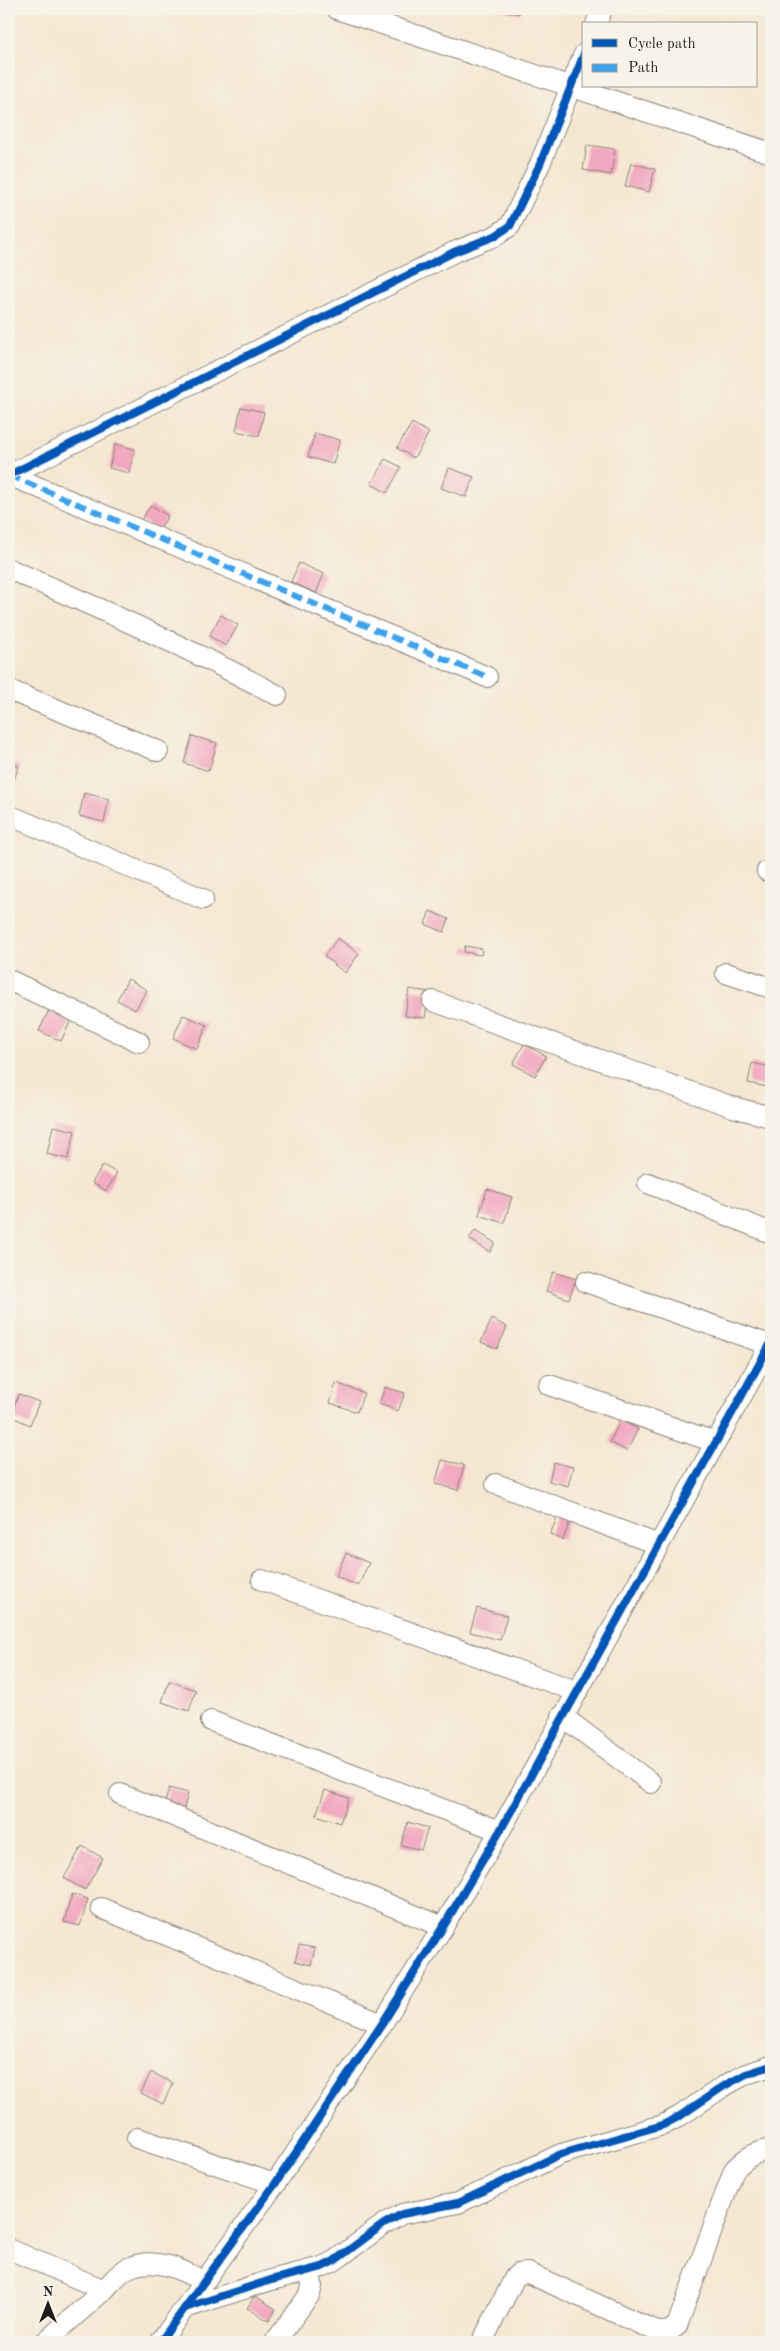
<svg xmlns="http://www.w3.org/2000/svg" width="780" height="2351" viewBox="0 0 780 2351" font-family="'Old Standard TT',serif">
	<style>
		.building { fill: #f1a8c0 }
		.lines { fill: none; stroke-linecap: round; stroke-linejoin: round }
		.minor-casing { stroke: #888277; stroke-width: 22 }
		.minor { stroke: #fff; stroke-width: 20 }
		.quiet { stroke: #3da2ea; stroke-width: 6; stroke-dasharray: 12 6; stroke-linecap: butt }
		.cycleway-casing { stroke: #f7f3e8; stroke-width: 11 }
		.cycleway { stroke: #0057b8; stroke-width: 8 }
	</style>
	<rect width="100%" height="100%" fill="#f7f3e8"/>
	<filter id="ink" filterUnits="userSpaceOnUse"><feTurbulence type="fractalNoise" baseFrequency=".02" numOctaves="2"/><feDisplacementMap in="SourceGraphic" scale="10" xChannelSelector="R" yChannelSelector="G"/><feConvolveMatrix kernelMatrix="1 2 1 2 8 2 1 2 1" color-interpolation-filters="sRGB"/></filter>
	<filter id="wash" filterUnits="userSpaceOnUse"><feTurbulence type="fractalNoise" baseFrequency=".0096" numOctaves="4" result="noise"/><feDisplacementMap in="SourceGraphic" scale="20" xChannelSelector="R" yChannelSelector="G"/><feGaussianBlur stdDeviation="1.12" result="paint"/><feColorMatrix in="noise" values="0 0 0 0 0 0 0 0 0 0 0 0 0 0 0 0 0 1.4 0 .05"/><feComposite in="paint" operator="in"/></filter>
	<g filter="url(#wash)">
		<rect width="100%" height="100%" fill="#f5e7d2"/>
		<g id="blocks">
			<g class="building">
				<polygon points="497,9 520,9 519,14"/>
				<polygon points="587,145 615,149 611,175 583,170"/>
				<polygon points="631,163 655,169 649,192 625,186"/>
				<polygon points="241,407 264,412 259,436 236,431"/>
				<polygon points="412,423 429,433 414,458 397,448"/>
				<polygon points="315,433 340,440 333,464 308,457"/>
				<polygon points="115,444 135,449 129,473 109,468"/>
				<polygon points="385,459 401,467 387,493 371,484"/>
				<polygon points="449,468 474,477 466,497 441,488"/>
				<polygon points="151,505 168,516 158,531 141,520"/>
				<polygon points="299,563 324,574 316,593 291,582"/>
				<polygon points="221,615 238,625 226,646 209,636"/>
				<polygon points="192,736 217,743 209,771 184,763"/>
				<polygon points="9,762 19,766 9,793"/>
				<polygon points="84,793 109,799 104,822 79,816"/>
				<polygon points="430,911 449,919 444,932 425,924"/>
				<polygon points="338,938 359,954 345,973 324,956"/>
				<polygon points="465,946 482,949 481,955 464,952"/>
				<polygon points="128,979 147,990 135,1010 117,1000"/>
				<polygon points="409,989 429,992 425,1018 405,1016"/>
				<polygon points="50,1008 72,1018 61,1041 39,1031"/>
				<polygon points="183,1015 207,1025 197,1049 173,1038"/>
				<polygon points="524,1044 546,1056 535,1076 513,1064"/>
				<polygon points="752,1063 771,1067 767,1087 748,1083"/>
				<polygon points="53,1126 75,1131 68,1159 47,1154"/>
				<polygon points="103,1165 117,1173 106,1191 92,1183"/>
				<polygon points="487,1189 512,1197 504,1223 479,1215"/>
				<polygon points="475,1230 495,1243 490,1252 469,1239"/>
				<polygon points="553,1272 576,1279 569,1299 546,1291"/>
				<polygon points="492,1319 507,1327 497,1349 481,1342"/>
				<polygon points="336,1383 364,1393 357,1412 330,1403"/>
				<polygon points="385,1387 405,1393 398,1411 379,1404"/>
				<polygon points="19,1394 39,1402 30,1425 10,1416"/>
				<polygon points="620,1420 638,1429 627,1451 610,1442"/>
				<polygon points="442,1460 464,1465 458,1490 435,1484"/>
				<polygon points="554,1462 573,1467 568,1486 549,1481"/>
				<polygon points="558,1516 570,1521 563,1540 550,1534"/>
				<polygon points="346,1553 369,1563 358,1586 336,1576"/>
				<polygon points="477,1608 507,1616 500,1640 470,1632"/>
				<polygon points="169,1681 196,1690 189,1711 162,1702"/>
				<polygon points="169,1788 188,1793 182,1816 163,1811"/>
				<polygon points="325,1790 349,1798 340,1823 316,1815"/>
				<polygon points="408,1822 428,1828 421,1850 401,1845"/>
				<polygon points="82,1846 103,1858 85,1890 64,1878"/>
				<polygon points="72,1894 88,1899 80,1926 64,1922"/>
				<polygon points="299,1945 315,1948 311,1965 295,1961"/>
				<polygon points="151,2072 173,2083 163,2104 141,2093"/>
				<polygon points="255,2296 276,2309 269,2321 247,2308"/>
			</g>
		</g>
	</g>
	<g filter="url(#ink)">
		<use href="#blocks" fill-opacity="0" stroke="#888277" stroke-width="1"/>
		<g class="lines">
			<defs>
				<g id="minor">
					<polyline points="337,9 771,153"/>
					<polyline points="596,24 602,9"/>
					<polyline points="9,475 454,252 495,236 510,226 540,164 584,54"/>
					<polyline points="9,475 487,677"/>
					<path d="M9,569C100,609 189,648 277,695"/>
					<polyline points="9,690 158,751"/>
					<polyline points="9,815 203,899"/>
					<polyline points="767,871 771,872"/>
					<polyline points="726,973 771,988"/>
					<polyline points="9,980 139,1042"/>
					<polyline points="433,1001 733,1107 771,1117"/>
					<polyline points="648,1183 771,1233"/>
					<polyline points="586,1282 770,1345"/>
					<polyline points="549,1385 715,1442"/>
					<polyline points="496,1484 659,1545"/>
					<polyline points="262,1580 576,1691"/>
					<polyline points="562,1716 651,1783"/>
					<polyline points="211,1721 500,1831"/>
					<polyline points="120,1794 443,1927"/>
					<polyline points="101,1908 382,2024"/>
					<polyline points="137,2138 275,2184"/>
					<path d="M9,2249L104,2290C111,2283 119,2272 128,2268C154,2256 180,2269 203,2281"/>
					<polyline points="185,2308 271,2280 322,2267 334,2261 384,2224 402,2214 458,2203 561,2154 663,2125 680,2116 724,2086 746,2074 771,2066"/>
					<polyline points="45,2342 104,2290"/>
					<polyline points="160,2342 275,2184 382,2024 443,1927 500,1831 771,1343"/>
					<polyline points="275,2342 310,2294 312,2286 310,2271"/>
					<path d="M482,2342L515,2277L518,2274L528,2273L658,2332H667L677,2326L734,2170C745,2158 755,2152 771,2149"/>
				</g>
			</defs>
			<use href="#minor" class="minor-casing"/>
			<use href="#minor" class="minor"/>
			<polyline class="quiet" points="9,475 487,677"/>
			<defs>
				<g id="cycleway">
					<polyline points="9,475 454,252 495,236 510,226 540,164 584,54"/>
					<polyline points="185,2308 271,2280 322,2267 334,2261 384,2224 402,2214 458,2203 561,2154 663,2125 680,2116 724,2086 746,2074 771,2066"/>
					<polyline points="160,2342 275,2184 382,2024 443,1927 500,1831 771,1343"/>
				</g>
			</defs>
			<use href="#cycleway" class="cycleway-casing"/>
			<use href="#cycleway" class="cycleway"/>
		</g>
	</g>
	<rect width="780" height="2351" fill="none" stroke="#f7f3e8" stroke-width="30"/>
	<rect x="582" y="22" width="175" height="65" fill="#f7f3e8" stroke="#9f9d96"/>
	<rect x="592" y="39" width="25" height="8" fill="#0057b8" stroke="#9f9d96"/>
	<text x="628" y="48" font-size="15" fill="#1c1c1c">Cycle path</text>
	<rect x="592" y="64" width="25" height="8" fill="#3da2ea" stroke="#9f9d96"/>
	<text x="628" y="72" font-size="15" fill="#1c1c1c">Path</text>
	<g transform="translate(48 2304)" stroke="#f7f3e8" stroke-width="4" paint-order="stroke">
	<path d="M0-4L9 19L0 12L-9 19Z" fill="#1c1c1c"/>
	<text y="-8" font-size="14" font-weight="bold" text-anchor="middle" fill="#1c1c1c">N</text>
	</g>
</svg>
